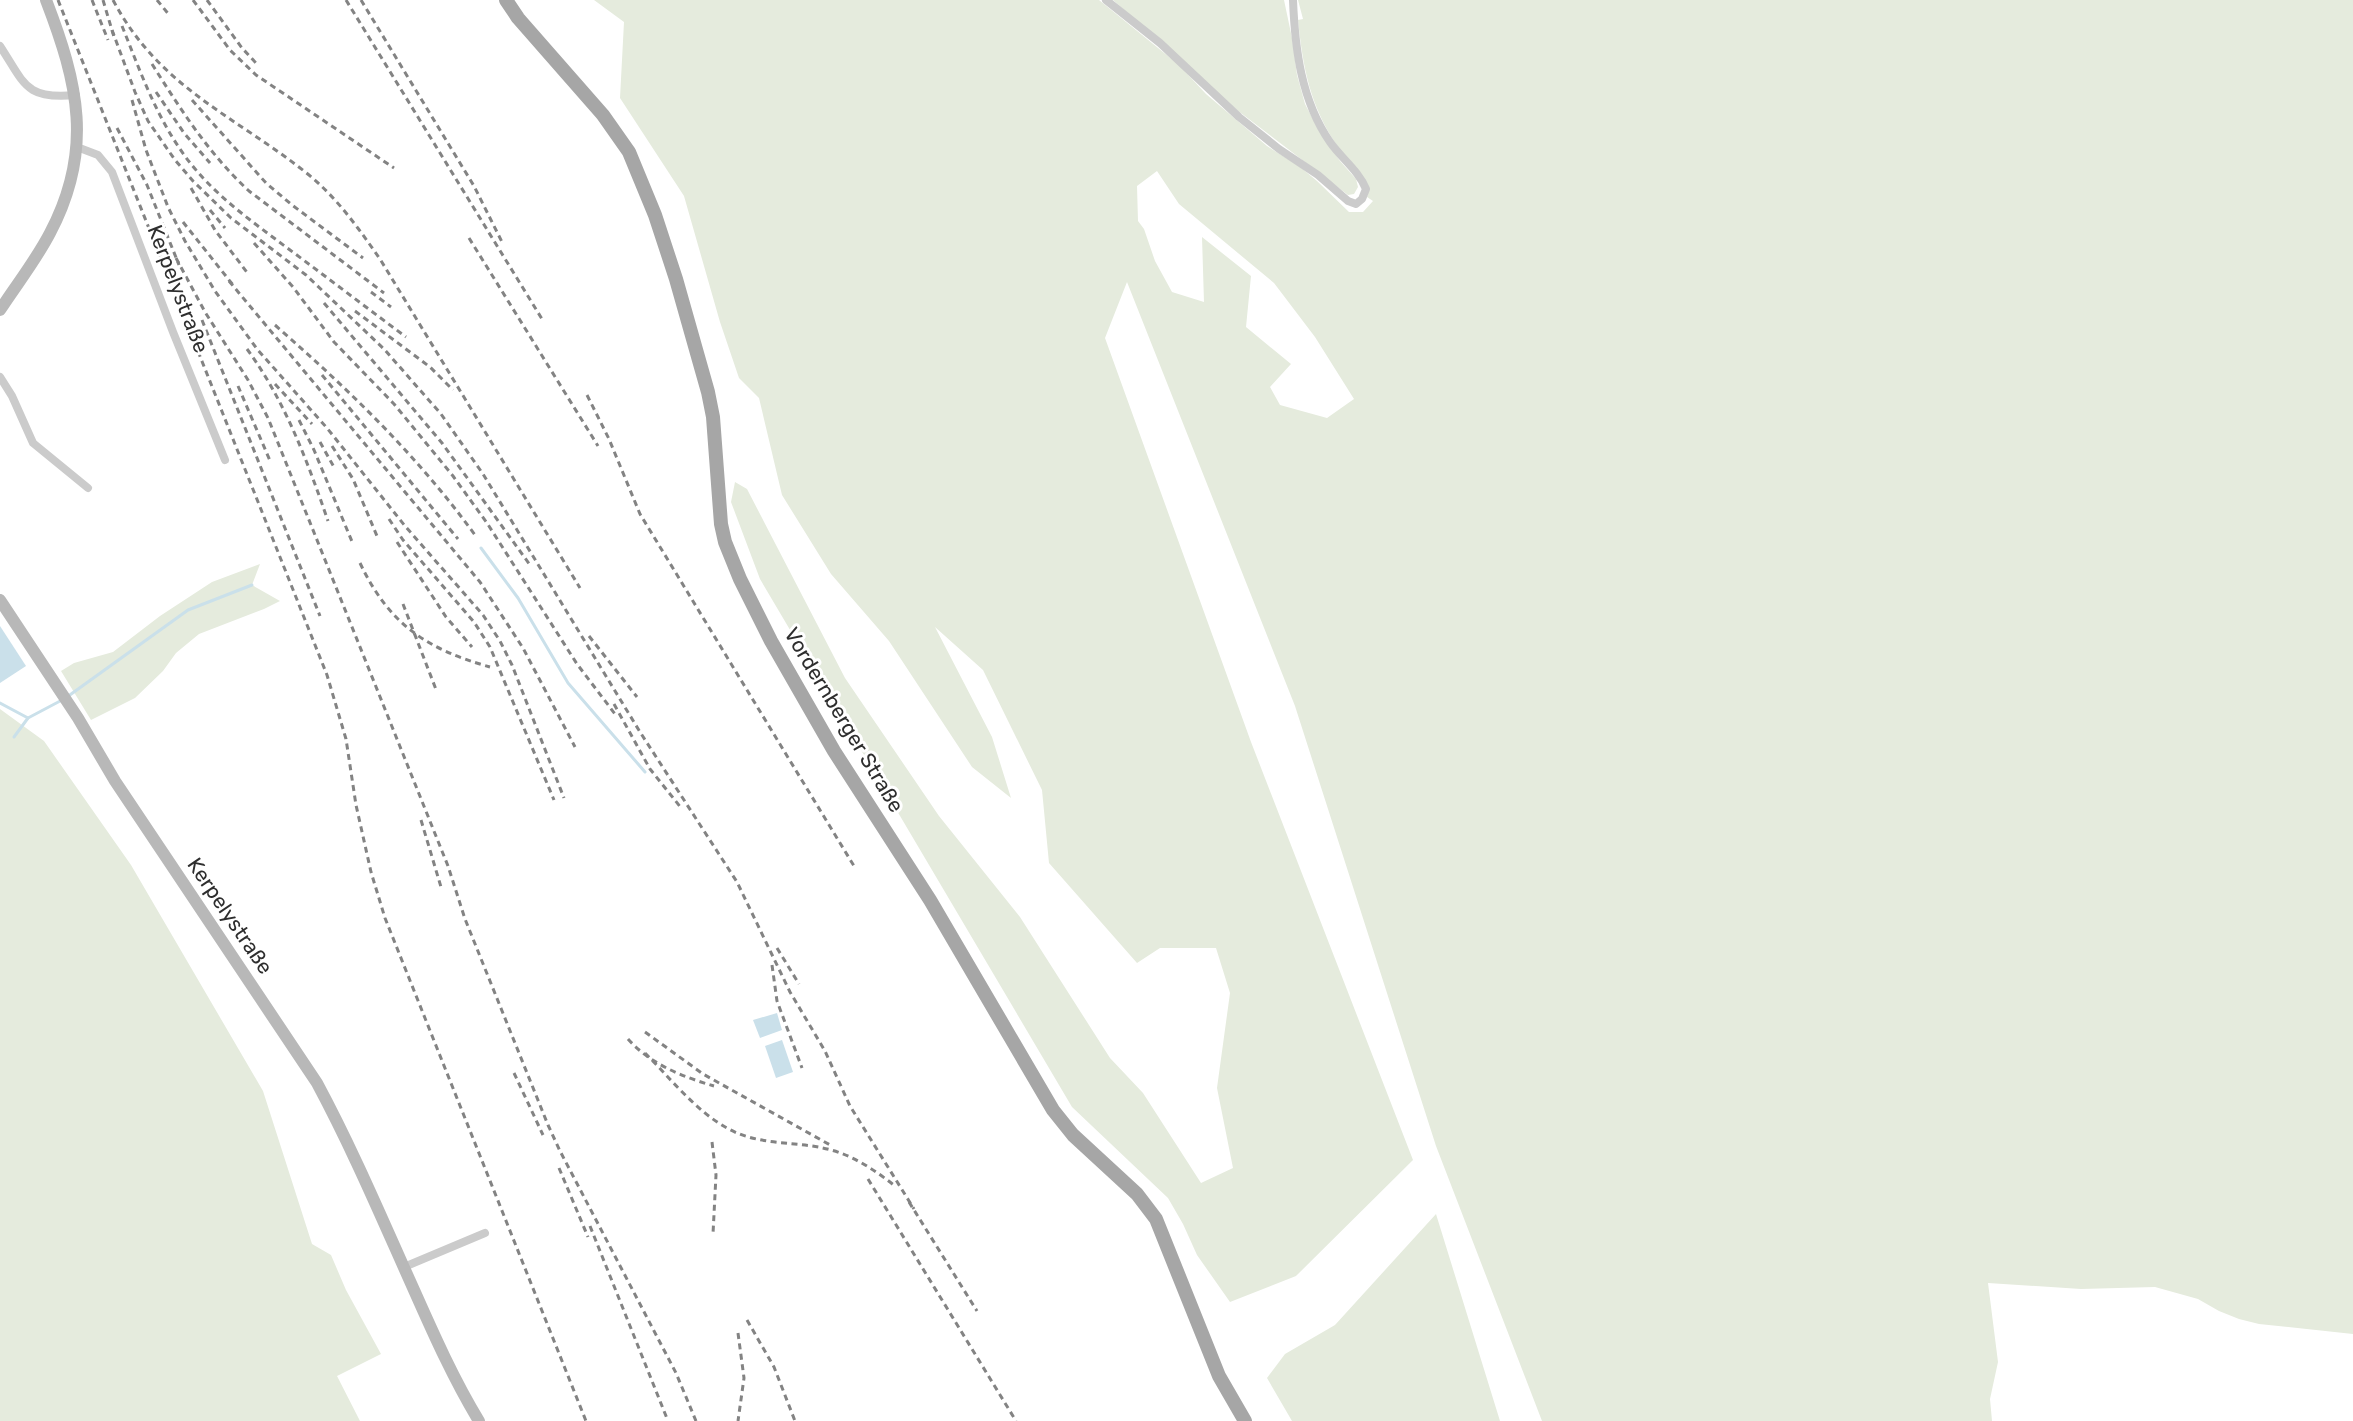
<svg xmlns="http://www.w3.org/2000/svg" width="2353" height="1421" viewBox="0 0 2353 1421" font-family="Rubik,sans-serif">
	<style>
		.green { fill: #e5ebdd; fill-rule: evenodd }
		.water { fill: #cae0ea }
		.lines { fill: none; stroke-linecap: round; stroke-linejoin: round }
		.stream { stroke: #cae0ea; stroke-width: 3 }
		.street { stroke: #cbcbcb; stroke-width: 8 }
		.secondary { stroke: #b8b8b8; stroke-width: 12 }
		.primary { stroke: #a6a6a6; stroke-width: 14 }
		.rail { stroke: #838383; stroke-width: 3; stroke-dasharray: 6 4.5; stroke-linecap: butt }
		.labels { text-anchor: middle; stroke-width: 6; stroke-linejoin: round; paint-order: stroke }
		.street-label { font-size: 21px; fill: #2e2e2e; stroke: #fff }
	</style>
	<rect width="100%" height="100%" fill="#fff"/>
	<g class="green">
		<path d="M594,0H1099L1179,65L1206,94L1267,146L1299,166L1317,181L1349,212H1363L1373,201L1367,197C1373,178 1347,162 1338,147C1310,106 1303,68 1298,20L1303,19L1298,0H2353V1334L2259,1324L2239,1319L2219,1311L2198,1299L2155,1287L2081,1289L1988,1283L1998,1362L1990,1399L1992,1421H1542L1436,1146L1295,706L1127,282L1105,338L1251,742L1413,1160L1296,1276L1230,1302L1197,1255L1183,1224L1168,1198L1072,1107L760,579L731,502L735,482L747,489L845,678L939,816L1020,917L1110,1058L1143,1093L1201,1183L1233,1168L1217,1088L1230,993L1216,948H1160L1137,963L1049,863L1042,790L983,670L935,627L992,737L1011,798L972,767L889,641L831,574L782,495L759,398L739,378L720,322L684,196L620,98L624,22ZM1157,171L1179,204L1274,283L1315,337L1354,399L1327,418L1280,405L1270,387L1291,364L1246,327L1251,276L1202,237L1204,302L1172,292L1155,261L1144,229L1138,221L1137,186Z"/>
		<polygon points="1113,0 1284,0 1292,38 1297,75 1305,104 1318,129 1340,161 1356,179 1358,187 1354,194 1348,195 1237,110"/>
		<polygon points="260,564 252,585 280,601 264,609 199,634 176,653 163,671 135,698 91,720 61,671 74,663 113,652 160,616 212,582"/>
		<polygon points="0,709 44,741 131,865 263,1091 312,1244 331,1255 346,1290 381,1354 337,1376 360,1421 0,1421"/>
		<polygon points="1436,1214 1500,1421 1292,1421 1267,1378 1285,1354 1335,1325"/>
	</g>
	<g class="water">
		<polygon points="0,626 26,666 0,683"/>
		<polygon points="777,1013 782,1030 760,1038 753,1020"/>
		<polygon points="782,1040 793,1072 776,1078 765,1046"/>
	</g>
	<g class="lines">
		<g class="stream">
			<polyline points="481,548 518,598 568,683 645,772"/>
			<polyline points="67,697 188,610 252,585"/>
			<polyline points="0,703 28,718 62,700"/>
			<polyline points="14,737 28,718"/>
		</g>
		<g class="street">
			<path d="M1106,0L1160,43L1239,117L1279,149L1318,175L1348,201L1356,204L1362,199L1366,189C1359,171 1341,158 1330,142C1301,100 1295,49 1293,0"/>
			<path d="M0,46C25,84 25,100 76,95"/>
			<polyline points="77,147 98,155 112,172 173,332 225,460"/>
			<polyline points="0,377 12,396 33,443 88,488"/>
			<polyline points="404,1267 485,1233"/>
		</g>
		<g class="secondary">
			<path d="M0,310C17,284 36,260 50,233C94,150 78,83 46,0"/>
			<path d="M0,600L78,718L115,781L317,1083C353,1150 383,1221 414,1290C434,1335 454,1380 479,1421"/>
		</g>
		<polyline class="primary" points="506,0 518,18 603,115 629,152 655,215 676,279 708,392 713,417 721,524 725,542 740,579 771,641 834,751 930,900 1053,1110 1073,1135 1137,1194 1156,1219 1219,1376 1245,1421"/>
		<g class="rail">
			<polyline points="58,0 327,675 346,739 356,805 371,872 385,918 586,1421"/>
			<polyline points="92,0 108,40"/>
			<polyline points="103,0 114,37"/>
			<path d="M113,0C160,89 236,116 309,175C338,199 359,229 380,259L580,588"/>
			<polyline points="157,0 170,16"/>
			<polyline points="193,0 230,50 256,75 394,168"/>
			<polyline points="207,0 242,48 256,63"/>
			<polyline points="346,0 542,319"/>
			<polyline points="361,0 474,186 502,242"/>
			<path d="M122,26C139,68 154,111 180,149C208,191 250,220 290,250C329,279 367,308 406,337"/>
			<polyline points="112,30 135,92 148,121 175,160 193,181 231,218 306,275 384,349 441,414 483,474 640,732 737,882 790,992 825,1051 850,1106 914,1209"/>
			<path d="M152,64C181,110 209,154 249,191L384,293"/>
			<polyline points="156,92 184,133 210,163"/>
			<polyline points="132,100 146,150 168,207 185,241 215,291 257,349 327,428 405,526 483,615 500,641 512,665 564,798"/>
			<polyline points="192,100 266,183 292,205 363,258"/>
			<polyline points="117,128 147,185 179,265"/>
			<polyline points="191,188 215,230 249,275"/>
			<polyline points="210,210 225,228"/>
			<polyline points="183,222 233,285"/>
			<polyline points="469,238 598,446"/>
			<polyline points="254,243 293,287 334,342 394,404 453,476 487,523 577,664 615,714"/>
			<polyline points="176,258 205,312 248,380 268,418 448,866 465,919 548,1125 560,1151 676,1373 696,1421"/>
			<polyline points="229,281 480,582 523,648 575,747"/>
			<polyline points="371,292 391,307"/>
			<polyline points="324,303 442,443 530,565"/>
			<polyline points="355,311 430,367 453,390"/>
			<polyline points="202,320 320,616"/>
			<path d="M275,325C349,390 416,454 475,535"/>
			<path d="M247,349C285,401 307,460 328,521"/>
			<polyline points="322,375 458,539"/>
			<polyline points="275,384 312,424"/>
			<polyline points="238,386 271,463"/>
			<polyline points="587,395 609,439 640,514 854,866"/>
			<polyline points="299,420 314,450 353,544"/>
			<polyline points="320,442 335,469"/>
			<polyline points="332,446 353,479 377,536"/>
			<polyline points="389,519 403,540 474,622 490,647 554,800"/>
			<polyline points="397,542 446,617 472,647"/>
			<path d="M360,563C389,624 426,649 490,667"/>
			<polyline points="403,604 437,692"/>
			<polyline points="589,636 637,697"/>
			<polyline points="614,704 650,769 682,809"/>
			<polyline points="421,820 441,887"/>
			<polyline points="777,948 799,984"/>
			<polyline points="772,965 777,1001 802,1068"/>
			<polyline points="645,1032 703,1074 832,1146"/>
			<path d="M628,1039C650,1064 683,1077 714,1086"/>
			<path d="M645,1053C669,1077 697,1112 727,1128C760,1147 796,1140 831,1150C854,1156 876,1171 895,1186"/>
			<polyline points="514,1073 543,1135"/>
			<polyline points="712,1142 716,1175 713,1234"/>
			<polyline points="559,1168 588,1237"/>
			<polyline points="868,1179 1016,1421"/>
			<polyline points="909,1202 977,1311"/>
			<polyline points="590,1226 668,1421"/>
			<polyline points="747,1320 774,1367 795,1421"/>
			<polyline points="738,1333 744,1378 738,1421"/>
		</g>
	</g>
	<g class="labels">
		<g class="street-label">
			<text transform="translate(178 289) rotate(69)" y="7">Kerpelystraße</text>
			<text transform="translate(844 720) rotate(59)" y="7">Vordernberger Straße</text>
			<text transform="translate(230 916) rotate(56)" y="7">Kerpelystraße</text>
		</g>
	</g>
</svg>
